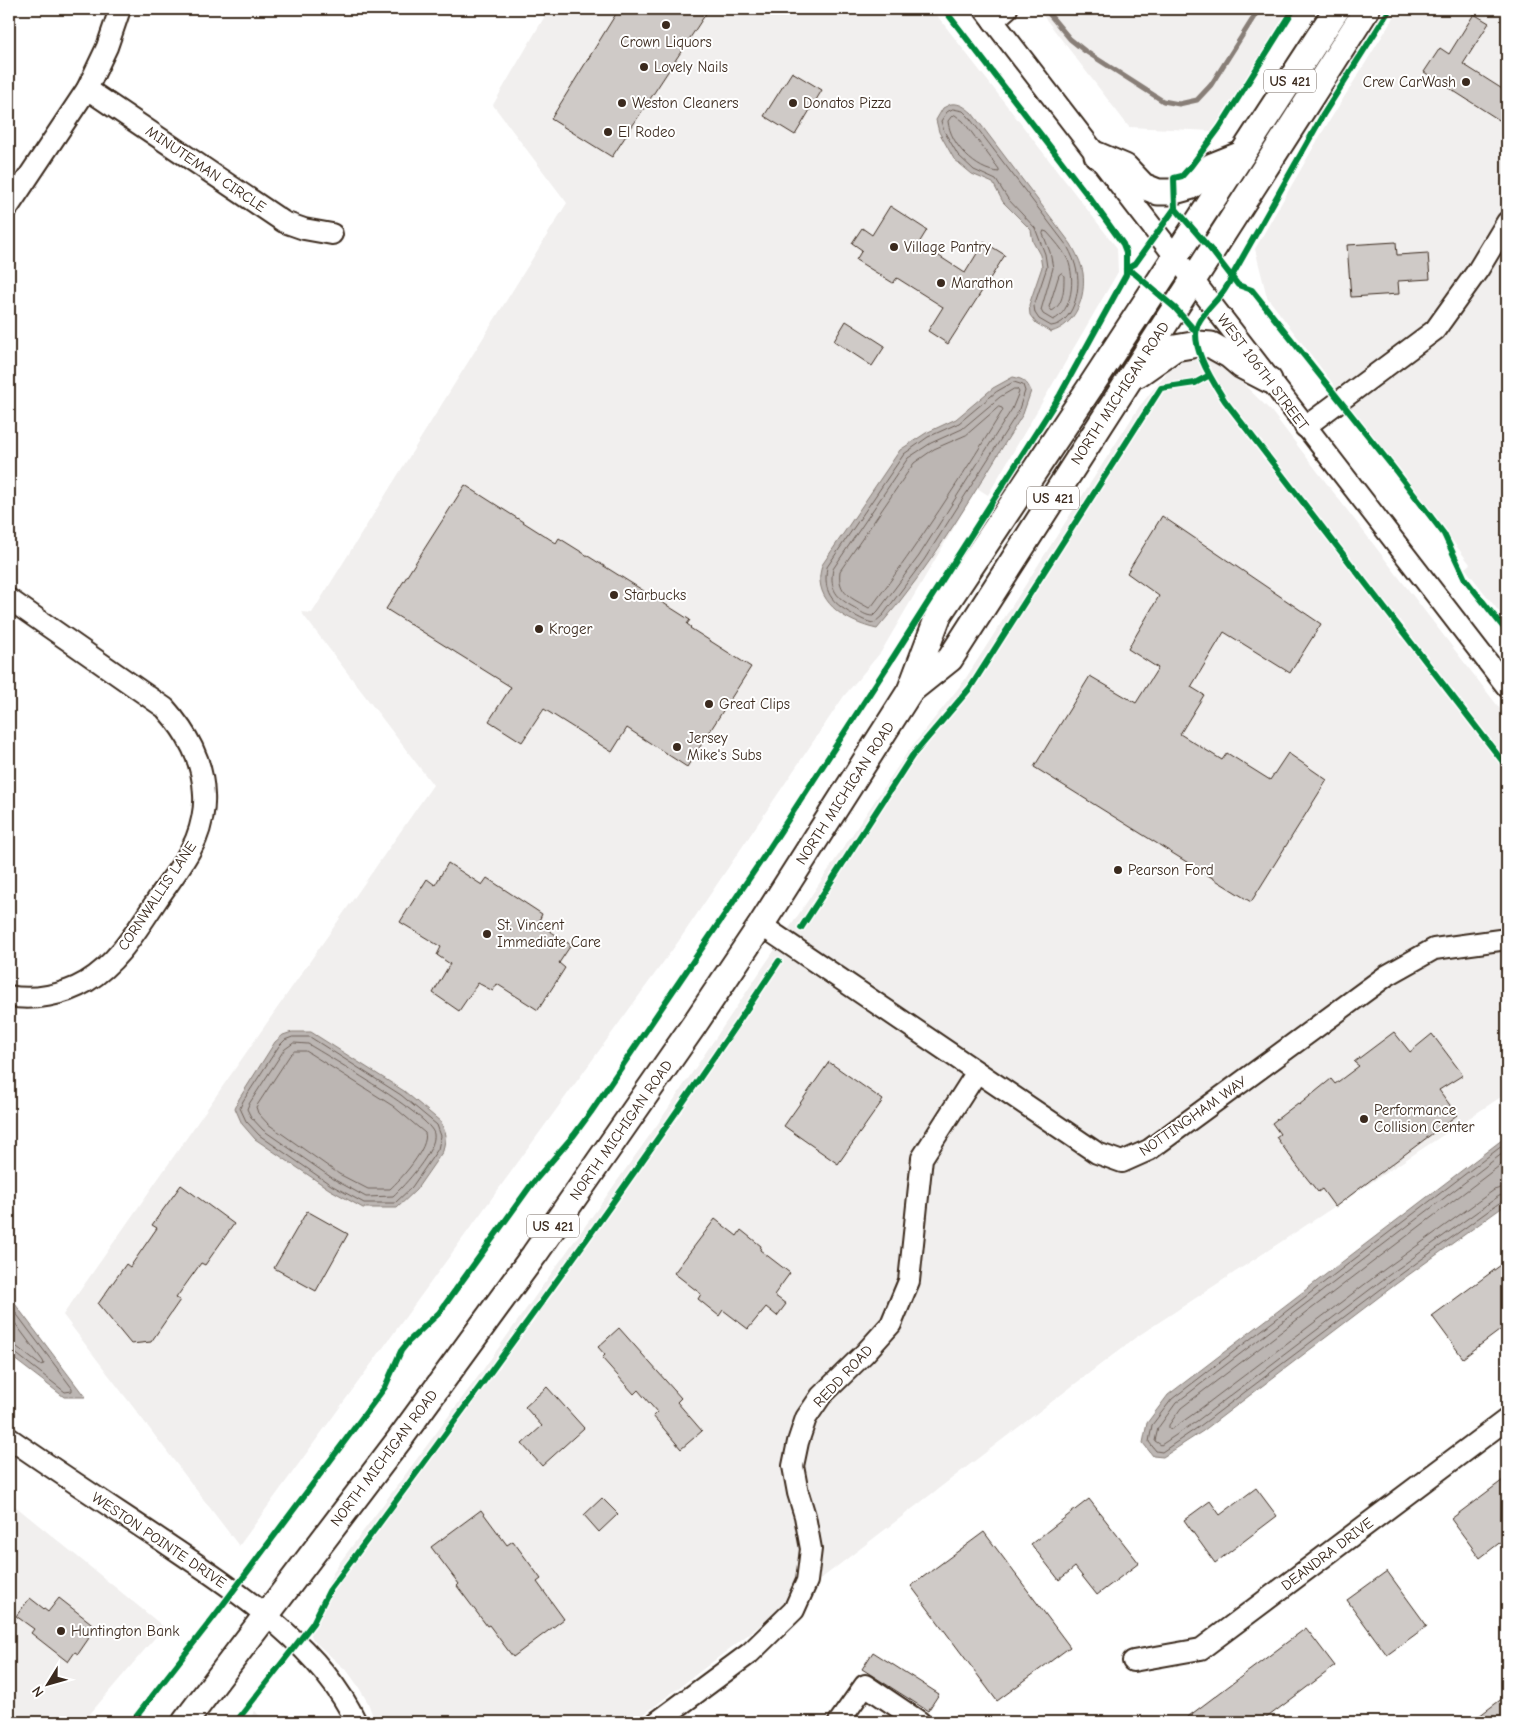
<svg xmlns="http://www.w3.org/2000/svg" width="1516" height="1731" viewBox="0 0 1516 1731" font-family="'Comic Neue',sans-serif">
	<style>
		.built { fill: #f1efee }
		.water { fill: #bcb6b3; stroke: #887e77 }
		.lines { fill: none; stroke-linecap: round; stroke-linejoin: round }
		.shore { stroke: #6f625a; stroke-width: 1 }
		.stream { stroke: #887e77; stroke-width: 5 }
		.building { fill: #cfcac7; stroke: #3b2a1e }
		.minor-casing { stroke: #3b2a1e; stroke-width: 24 }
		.major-casing { stroke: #3b2a1e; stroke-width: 29 }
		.minor { stroke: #fff; stroke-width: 20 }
		.major { stroke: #fff; stroke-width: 25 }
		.cycleway-casing { stroke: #fff; stroke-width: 9 }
		.cycleway { stroke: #00873e; stroke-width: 6 }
		.poi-dot { fill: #3b2a1e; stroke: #fff; stroke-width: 2 }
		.labels { text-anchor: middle; stroke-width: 4; stroke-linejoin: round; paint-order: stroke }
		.shield { fill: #fff; stroke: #766a62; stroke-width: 1 }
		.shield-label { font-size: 14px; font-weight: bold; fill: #3b2a1e }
		.poi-label { font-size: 15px; fill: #3b2a1e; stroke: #fff; text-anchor: start }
		.street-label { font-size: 15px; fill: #3b2a1e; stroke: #fff }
	</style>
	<rect width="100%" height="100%" fill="#fff"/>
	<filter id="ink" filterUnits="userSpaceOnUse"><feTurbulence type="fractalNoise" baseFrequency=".02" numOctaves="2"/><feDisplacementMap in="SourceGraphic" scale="10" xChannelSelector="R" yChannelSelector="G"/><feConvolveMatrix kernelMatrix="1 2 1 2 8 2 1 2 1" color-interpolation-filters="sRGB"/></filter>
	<g filter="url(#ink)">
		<g class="built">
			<polygon points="549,9 932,9 1117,248 1118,272 988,495 977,488 881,652 844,696 678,942 239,1546 63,1315 433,785 301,612 312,613 567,203 493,105"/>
			<polygon points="1038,9 1290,9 1212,131 1129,127"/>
			<polygon points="1399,9 1507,9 1507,622 1465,568 1470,564 1267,297 1255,249 1320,136"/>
			<polygon points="1206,356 1222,363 1271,411 1507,718 1507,1093 1135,1338 634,1722 375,1722 368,1703 358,1686 348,1672 316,1643 312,1638 310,1631 310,1622 335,1569 477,1378 657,1125 907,753 964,681 1139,407 1173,365 1184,358"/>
			<polygon points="9,1501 164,1627 83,1722 9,1722"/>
			<polygon points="255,1711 265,1722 247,1722"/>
		</g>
		<g class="water">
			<path d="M951,104C960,103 965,107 972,113L1071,244C1076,253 1081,262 1083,273C1086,297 1076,325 1051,332L1036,323L1030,315L1029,305L1042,267L1040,255L1033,242L1031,230L1003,202L993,183L972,174L954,159L939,132L936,120L943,108Z"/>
			<path d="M1013,377C1024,379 1027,382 1031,391L1023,414C978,486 933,565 877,629C854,624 822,609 820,581C819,576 821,570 822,565L900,450L926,433L956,419L993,388Z"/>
			<polygon points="292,1032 311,1032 404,1091 441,1122 446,1135 443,1151 416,1190 397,1208 363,1208 329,1189 255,1139 242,1124 235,1108 239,1099 275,1042 283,1035"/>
			<polygon points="1507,1136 1507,1204 1396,1284 1203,1431 1163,1457 1153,1456 1143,1443 1147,1423 1168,1395"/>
			<polygon points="9,1296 85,1397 64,1397 9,1355"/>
		</g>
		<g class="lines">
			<g class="shore">
				<path d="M953,109L963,111L968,116L1067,246C1072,255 1075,262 1077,272C1081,290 1073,324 1051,326L1039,319L1035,313L1034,306L1047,267L1045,254L1035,228L1008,199L996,180L974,170L958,155L944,131L941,121L947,112Z"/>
				<path d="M955,115L963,121L999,169V172C976,171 950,144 948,121L951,117Z"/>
				<path d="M1044,231L1047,232C1055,241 1063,250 1068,260C1075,278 1073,311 1053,320L1043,314L1041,310L1053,268L1050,252L1043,234Z"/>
				<path d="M1062,273L1064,276C1064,288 1064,304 1052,311L1049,307L1059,275Z"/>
				<path d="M1014,382L1023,385L1025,391L1018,412L924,560L883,615L874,623C866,622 860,618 852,614C831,602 823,592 827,567L904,454L928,437L959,423L996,392Z"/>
				<path d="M1014,389H1017L1019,392L1012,409L919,556L878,611L873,616C866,616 861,612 855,608C837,598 829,590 833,569L908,458L931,443L962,429L1000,397Z"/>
				<path d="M999,407L1002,408L1003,410C962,477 919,543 872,606L869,608C852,598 837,594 840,571L914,463L934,449L966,435Z"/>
				<polygon points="293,1037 310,1037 401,1095 437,1125 441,1136 438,1149 412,1187 395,1203 364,1203 331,1185 259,1135 246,1121 240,1108 243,1101 279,1046 285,1040"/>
				<path d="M294,1043L308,1044C329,1057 431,1116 434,1134C437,1150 404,1186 393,1196L366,1197L335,1180L263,1130L251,1117L247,1109L249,1104L284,1050Z"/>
				<path d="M295,1051H306L393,1106L425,1133C430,1147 400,1180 390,1189H368L339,1174L268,1124L258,1113L256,1107L290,1055Z"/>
				<polyline points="1507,1142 1172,1399 1152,1425 1149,1442 1156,1451 1162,1452 1200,1426 1393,1280 1502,1201 1507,1200"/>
				<polyline points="1507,1150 1176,1403 1158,1428 1155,1441 1161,1445 1197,1421 1389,1275 1499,1196 1507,1194"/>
				<polyline points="1507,1160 1181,1408 1169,1425 1169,1428 1172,1429 1192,1415 1385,1269 1494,1190 1507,1186"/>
				<polyline points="9,1304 72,1388 72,1391 65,1392 14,1352 9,1351"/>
				<polyline points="9,1315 43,1361 44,1364 40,1365 17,1347 9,1345"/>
			</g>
			<polyline class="stream" points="1045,9 1070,39 1085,51 1163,101 1179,104 1197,100 1211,85 1259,9"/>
		</g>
		<g class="building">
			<polygon points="619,9 709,9 612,157 551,119"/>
			<polygon points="1474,14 1489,23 1463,64 1507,92 1507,125 1424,72 1440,48 1449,54"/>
			<polygon points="792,72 822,90 795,135 764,116"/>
			<polygon points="890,206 927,230 919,243 965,273 984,242 1005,255 948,344 928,331 943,307 897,278 893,283 856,260 862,250 852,243 862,228 872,235"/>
			<polygon points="1396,242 1397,255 1428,253 1430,279 1398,281 1399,294 1351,297 1347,245"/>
			<polygon points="846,321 885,346 872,366 834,341"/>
			<polygon points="465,485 556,543 559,538 668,606 690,620 687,624 691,627 690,628 751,667 687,767 627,728 612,752 544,709 522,742 489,721 511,687 386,609"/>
			<polygon points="1162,516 1321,624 1290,673 1224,632 1191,687 1204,695 1180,734 1222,760 1227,753 1270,780 1288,753 1327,780 1251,902 1034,767 1090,676 1136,703 1158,668 1128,649 1159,596 1127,573"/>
			<polygon points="448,863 482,885 487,878 542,914 538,923 571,945 559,963 565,968 538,1010 497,984 493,991 478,983 459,1011 433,993 450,964 437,955 441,947 400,922 427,879 435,885"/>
			<polygon points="1394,1032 1410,1052 1432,1034 1463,1075 1439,1090 1457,1115 1335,1207 1322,1189 1318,1192 1298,1167 1276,1137 1280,1134 1272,1123 1298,1103 1299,1105 1331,1079 1335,1084 1359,1066 1354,1062"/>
			<polygon points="829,1062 883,1100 838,1164 784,1126"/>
			<polygon points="181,1185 234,1224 205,1265 201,1263 176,1298 180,1300 151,1342 131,1344 98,1304 126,1264 130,1267 157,1228 152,1225"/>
			<polygon points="307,1211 348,1234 316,1291 274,1268"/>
			<polygon points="715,1219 737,1236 741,1230 761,1246 760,1250 790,1273 774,1295 786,1304 777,1316 766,1307 748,1329 723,1310 719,1316 698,1299 701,1294 674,1273"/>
			<polygon points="1501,1265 1507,1273 1507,1325 1463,1358 1432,1316"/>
			<polygon points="619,1328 681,1398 677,1402 702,1431 681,1449 653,1416 657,1412 638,1390 634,1394 602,1358 605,1355 598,1347"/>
			<polygon points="547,1387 584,1428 542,1466 522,1444 542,1426 525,1407"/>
			<polygon points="1507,1477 1507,1537 1480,1558 1451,1519"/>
			<polygon points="1256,1488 1277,1516 1215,1563 1184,1520 1210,1501 1220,1515"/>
			<polygon points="602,1498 618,1514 599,1532 584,1515"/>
			<polygon points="1089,1499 1139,1563 1097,1595 1075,1567 1059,1580 1031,1544"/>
			<polygon points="481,1510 507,1545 513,1541 541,1579 537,1582 564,1619 513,1657 489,1625 487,1626 457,1586 459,1584 431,1547"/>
			<polygon points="984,1532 1070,1647 997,1701 911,1586"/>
			<polygon points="1387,1571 1427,1626 1387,1655 1347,1600"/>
			<polygon points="30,1598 48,1612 59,1598 95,1626 87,1636 89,1638 78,1654 75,1652 68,1662 31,1633 34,1629 16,1616"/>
			<polygon points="1306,1628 1335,1666 1261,1722 1181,1722"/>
			<polygon points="873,1652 939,1694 928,1711 862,1669"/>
			<polygon points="1507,1695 1507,1722 1471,1722"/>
		</g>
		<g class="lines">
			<defs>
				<g id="minor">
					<polyline points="984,9 1507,687"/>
					<polyline points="993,21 1007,9"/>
					<polyline points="87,89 284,222 304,229 332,234"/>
					<polyline points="9,206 87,89 107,47 120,9"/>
					<polyline points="1305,427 1435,330 1478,270 1507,222"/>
					<path d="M9,599L165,708C187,733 203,760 204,795C205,809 201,827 196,839C187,860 172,878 159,897C138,928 119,962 86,982C64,995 33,1001 9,996"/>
					<polyline points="761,925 1097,1153 1122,1162 1149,1150 1386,976 1434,949 1507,939"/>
					<path d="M9,1438C59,1473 110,1506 161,1540C230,1587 320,1644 356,1722"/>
					<polyline points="1133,1661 1201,1649 1507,1419"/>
					<polyline points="657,1722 750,1653 794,1610 807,1581 811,1549 805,1516 798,1493 793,1466 798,1442 806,1418 821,1396 865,1353 891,1324 909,1281 922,1158 977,1072"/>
					<polyline points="839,1722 865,1685 920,1722"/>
				</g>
				<g id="major">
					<polyline points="1097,155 1125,167 1143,186 1158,192 1171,192 1189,187 1198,181 1212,166 1242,154"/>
					<polyline points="1138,374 1175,348 1198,344 1211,345 1229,355 1242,366 1269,380"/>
					<polyline points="910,691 950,659 1367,9"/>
					<polyline points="185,1722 399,1440 534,1255 694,1025 761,925 910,691 939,614 1089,389 1337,9"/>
				</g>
			</defs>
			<use href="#minor" class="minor-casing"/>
			<use href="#major" class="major-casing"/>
			<use href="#minor" class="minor"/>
			<use href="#major" class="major"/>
			<defs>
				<g id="cycleway">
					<path d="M1390,9L1323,115L1232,276C1225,295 1211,303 1200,320C1186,342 1213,382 1225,401L1507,767"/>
					<polyline points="1175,208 1212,251 1238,285 1252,290 1392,466 1444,534 1465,579 1507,632"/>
					<polyline points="1126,269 1135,264 1175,208 1174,178 1182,176 1191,166 1220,127 1294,9"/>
					<polyline points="1126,269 1134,273 1175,308 1196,332"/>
					<polyline points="801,928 912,756 970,688 1161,388 1195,383 1208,376"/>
					<polyline points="132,1722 213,1618 385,1387 401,1351 409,1341 439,1313 531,1185 574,1135 591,1112 767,852 894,656 1060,395 1126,275 1126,252 1123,244 1092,201 944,9"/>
					<path d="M236,1722L313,1623L329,1591C483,1384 636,1176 779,961"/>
				</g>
			</defs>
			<use href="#cycleway" class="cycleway-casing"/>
			<use href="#cycleway" class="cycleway"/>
		</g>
	</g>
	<g class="poi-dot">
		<circle cx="666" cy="25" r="5"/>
		<circle cx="644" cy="67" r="5"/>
		<circle cx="1466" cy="82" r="5"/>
		<circle cx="622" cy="103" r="5"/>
		<circle cx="793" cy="103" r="5"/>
		<circle cx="608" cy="132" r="5"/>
		<circle cx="894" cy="247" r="5"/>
		<circle cx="941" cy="283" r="5"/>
		<circle cx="614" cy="595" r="5"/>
		<circle cx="539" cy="629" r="5"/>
		<circle cx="709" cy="704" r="5"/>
		<circle cx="677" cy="747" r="5"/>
		<circle cx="1118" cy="870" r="5"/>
		<circle cx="487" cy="934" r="5"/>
		<circle cx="1364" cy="1119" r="5"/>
		<circle cx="61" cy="1631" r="5"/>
	</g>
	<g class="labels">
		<g class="shield">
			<rect x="1264" y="69.5" width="52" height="23" rx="4"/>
			<rect x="1027" y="486.5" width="52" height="23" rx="4"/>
			<rect x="527" y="1214.5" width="52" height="23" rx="4"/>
		</g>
		<g class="shield-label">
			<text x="1290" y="86">US 421</text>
			<text x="1053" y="503">US 421</text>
			<text x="553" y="1231">US 421</text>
		</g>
		<g class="poi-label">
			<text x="666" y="47" text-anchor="middle">Crown Liquors</text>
			<text x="654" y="72">Lovely Nails</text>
			<text x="1456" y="87" text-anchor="end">Crew CarWash</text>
			<text x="632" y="108">Weston Cleaners</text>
			<text x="803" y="108">Donatos Pizza</text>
			<text x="618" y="137">El Rodeo</text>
			<text x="904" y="252">Village Pantry</text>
			<text x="951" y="288">Marathon</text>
			<text x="624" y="600">Starbucks</text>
			<text x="549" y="634">Kroger</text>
			<text x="719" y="709">Great Clips</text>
			<text x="687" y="743">Jersey<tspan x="687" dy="17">Mike's Subs</tspan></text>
			<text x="1128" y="875">Pearson Ford</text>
			<text x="497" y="930">St. Vincent<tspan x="497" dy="17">Immediate Care</tspan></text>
			<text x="1374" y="1115">Performance<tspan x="1374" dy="17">Collision Center</tspan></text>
			<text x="71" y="1636">Huntington Bank</text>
		</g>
		<g class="street-label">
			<text transform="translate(206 169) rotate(34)" y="5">MINUTEMAN CIRCLE</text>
			<text transform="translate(1263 372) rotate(53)" y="5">WEST 106TH STREET</text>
			<text transform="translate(1120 393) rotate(-57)" y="5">NORTH MICHIGAN ROAD</text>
			<text transform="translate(845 793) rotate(-57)" y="5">NORTH MICHIGAN ROAD</text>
			<text transform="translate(157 896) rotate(-56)" y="5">CORNWALLIS LANE</text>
			<text transform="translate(1193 1116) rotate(-35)" y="5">NOTTINGHAM WAY</text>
			<text transform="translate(621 1130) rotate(-55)" y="5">NORTH MICHIGAN ROAD</text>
			<text transform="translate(843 1376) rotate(-47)" y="5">REDD ROAD</text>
			<text transform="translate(384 1458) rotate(-53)" y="5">NORTH MICHIGAN ROAD</text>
			<text transform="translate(159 1540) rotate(34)" y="5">WESTON POINTE DRIVE</text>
			<text transform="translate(1327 1554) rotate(-37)" y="5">DEANDRA DRIVE</text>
		</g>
	</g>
	<rect width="1516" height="1731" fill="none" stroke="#fff" stroke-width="30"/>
	<rect x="15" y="15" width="1486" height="1701" fill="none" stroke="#3b2a1e" stroke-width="2" filter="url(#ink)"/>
	<g transform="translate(48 1684) rotate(233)" stroke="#ffffff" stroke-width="4" paint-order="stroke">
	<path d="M0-4L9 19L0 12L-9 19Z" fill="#3b2a1e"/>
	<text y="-8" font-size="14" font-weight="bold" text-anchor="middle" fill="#3b2a1e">N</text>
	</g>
</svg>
